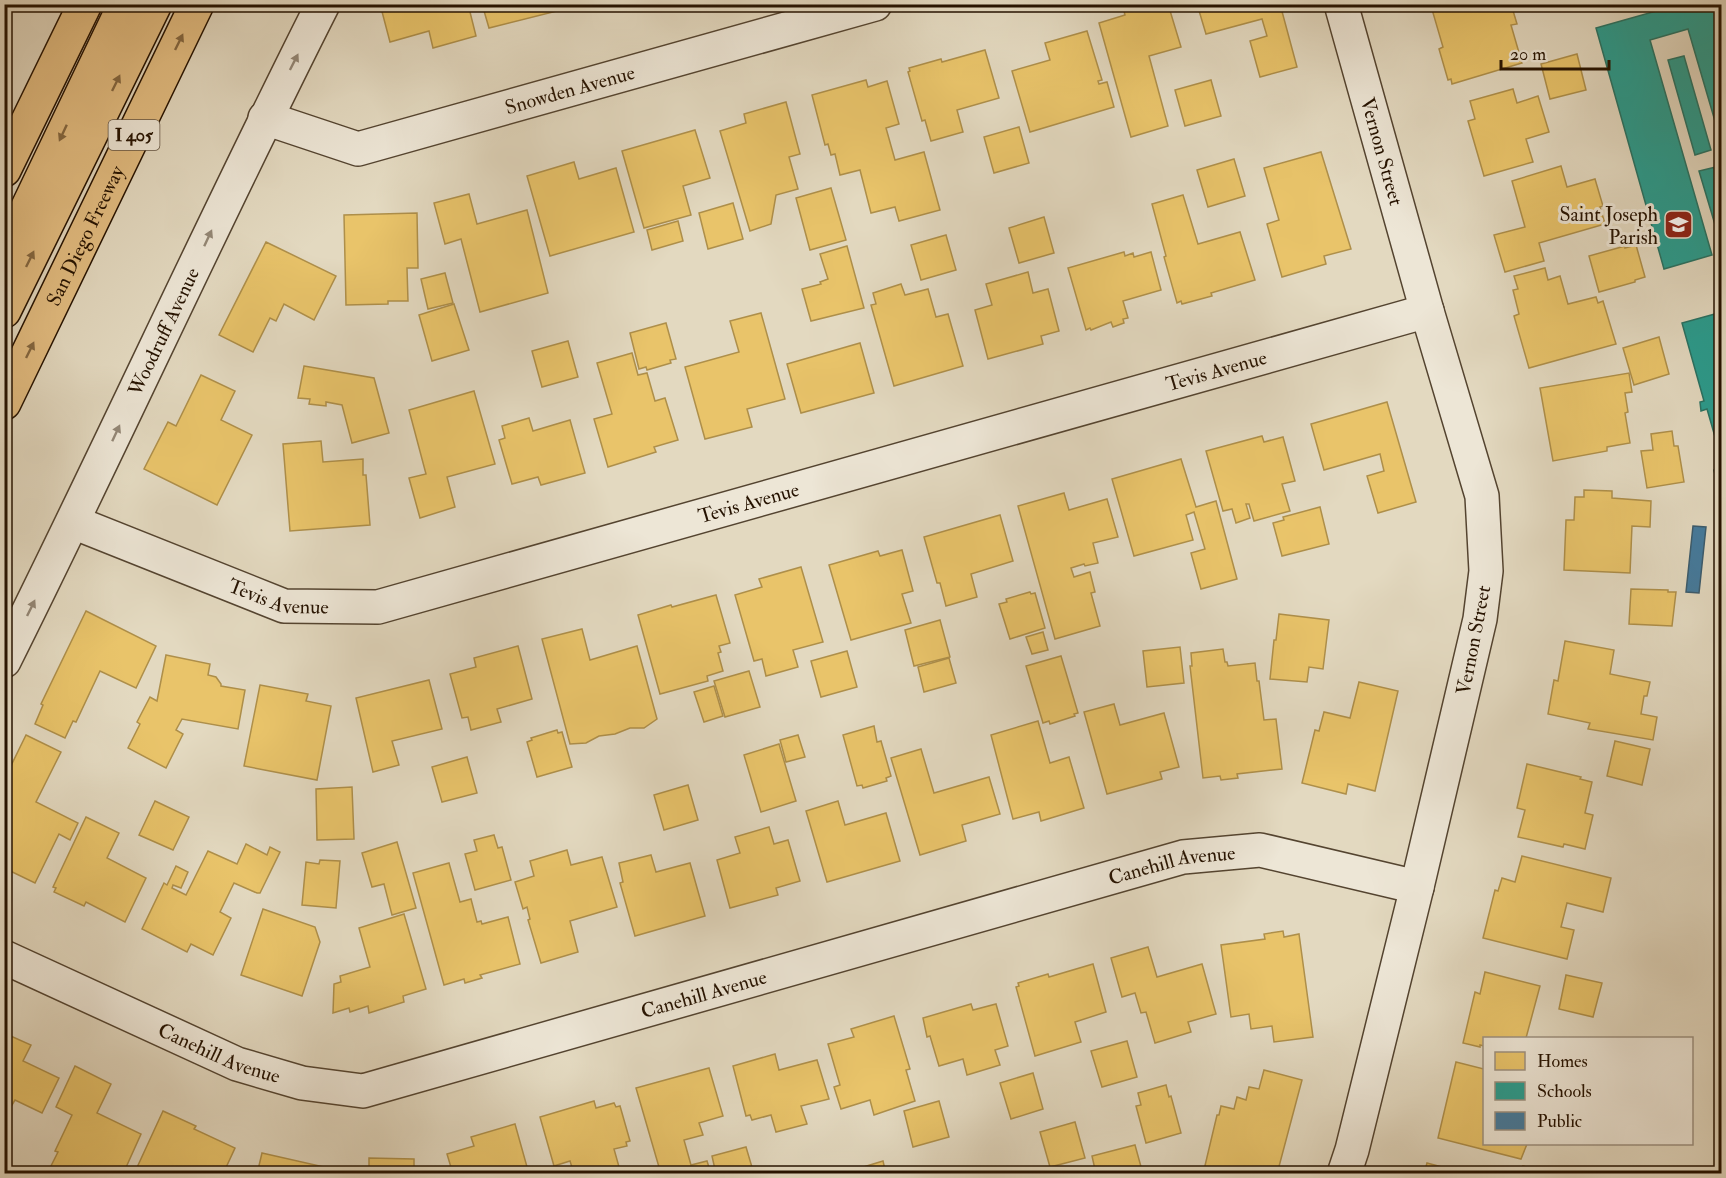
<svg xmlns="http://www.w3.org/2000/svg" width="1726" height="1178" viewBox="0 0 1726 1178" font-family="'IM FELL Double Pica',serif">
	<style>
		.homes { fill: #e9c46a; stroke: #ae8f4a; stroke-width: 1.5 }
		.schools { fill: #2a9d8f; stroke: #287364; stroke-width: 1.5 }
		.public { fill: #457b9d; stroke: #3b5c6e; stroke-width: 1.5 }
		.lines { fill: none; stroke-linecap: round; stroke-linejoin: round }
		.minor-casing { stroke: #544430; stroke-width: 36 }
		.highway-casing { stroke: #251200; stroke-width: 36 }
		.minor { stroke: #ede6d6; stroke-width: 33 }
		.highway { stroke: #e2bc80; stroke-width: 33 }
		.oneway { fill: #846740 }
		.oneway2 { fill: #938776 }
		.labels { text-anchor: middle; stroke-width: 6; stroke-linejoin: round; paint-order: stroke }
		.shield { fill: #ede6d6; stroke: #615240; stroke-width: 1.5 }
		.shield-label { font-size: 18px; font-weight: bold; fill: #251200 }
		.street-label { font-size: 20px; fill: #251200; stroke: #ede6d6 }
		.poi-label { font-size: 20px; fill: #251200; stroke: #ede6d6; text-anchor: end }
	</style>
	<rect width="100%" height="100%" fill="#e3d9c0"/>
	<filter id="stains"><feTurbulence type="fractalNoise" baseFrequency=".00333" numOctaves="4"/><feColorMatrix values="0 0 0 0 .2 0 0 0 0 .09 0 0 0 0 .02 0 0 0 .5 -.17"/></filter>
	<radialGradient id="worn" r=".72"><stop offset=".6" stop-color="#630" stop-opacity="0"/><stop offset="1" stop-color="#630" stop-opacity=".3"/></radialGradient>
	<g class="homes">
		<polygon points="380,4 468,4 476,36 433,48 429,31 390,42"/>
		<polygon points="482,4 564,4 565,9 489,28"/>
		<polygon points="1132,4 1168,4 1181,47 1149,56 1168,126 1131,137 1099,23 1125,15 1123,7"/>
		<polygon points="1197,4 1280,4 1297,67 1260,77 1250,41 1267,36 1262,19 1206,34"/>
		<polygon points="1435,4 1511,4 1517,24 1511,25 1522,63 1452,84 1451,79 1448,80 1439,49 1443,47 1431,6"/>
		<polygon points="1087,31 1102,80 1098,81 1099,84 1107,82 1114,107 1030,132 1012,71 1050,60 1045,43"/>
		<polygon points="985,50 999,98 957,110 963,132 931,141 925,120 922,121 908,72 910,71 909,68 941,59 942,62"/>
		<polygon points="1577,54 1586,90 1550,99 1541,64"/>
		<polygon points="866,80 868,87 887,81 899,124 886,128 895,160 924,152 940,210 899,221 895,207 871,213 860,170 840,175 835,154 831,155 828,144 825,145 812,95"/>
		<polygon points="1211,80 1221,116 1185,126 1175,90"/>
		<polygon points="1513,89 1517,103 1538,96 1549,132 1526,139 1533,162 1484,176 1468,121 1475,119 1470,101"/>
		<polygon points="786,102 800,154 789,157 798,189 776,195 771,224 750,231 720,131 746,123 744,114"/>
		<polygon points="1019,127 1029,163 994,173 984,137"/>
		<polygon points="695,130 710,178 683,186 691,215 644,228 622,151"/>
		<polygon points="1321,152 1351,249 1324,256 1326,264 1282,277 1267,224 1279,220 1264,168"/>
		<polygon points="1234,159 1245,196 1208,207 1197,170"/>
		<polygon points="574,162 579,179 616,168 634,232 550,256 527,176"/>
		<polygon points="1561,166 1567,187 1595,179 1603,206 1600,207 1605,224 1539,243 1544,261 1505,272 1494,235 1525,227 1512,181"/>
		<polygon points="831,188 846,240 810,250 796,198"/>
		<polygon points="469,194 477,224 527,210 548,293 480,312 461,239 445,244 434,203"/>
		<polygon points="1183,195 1198,244 1240,232 1255,280 1211,293 1212,296 1182,304 1181,301 1177,303 1164,257 1166,256 1152,204"/>
		<polygon points="733,203 743,239 708,249 699,213"/>
		<polygon points="417,213 418,268 407,268 408,301 388,301 388,304 346,305 344,215"/>
		<polygon points="1044,217 1054,253 1019,263 1009,228"/>
		<polygon points="678,221 683,241 652,250 647,230"/>
		<polygon points="946,235 956,270 921,280 911,245"/>
		<polygon points="266,242 336,276 314,320 284,304 276,321 270,318 253,352 219,335"/>
		<polygon points="1636,245 1645,277 1635,280 1635,282 1599,292 1589,256 1625,246 1625,248"/>
		<polygon points="847,246 864,308 811,321 802,289 821,284 820,282 828,279 820,254"/>
		<polygon points="1124,252 1125,256 1133,253 1134,257 1151,252 1161,290 1123,301 1128,318 1123,319 1124,323 1113,327 1111,322 1091,330 1090,328 1086,330 1068,268"/>
		<polygon points="1545,268 1548,280 1560,276 1568,304 1596,297 1598,303 1603,301 1616,344 1529,368 1514,316 1519,314 1513,290 1518,289 1514,276"/>
		<polygon points="1028,272 1033,293 1048,289 1059,331 1041,336 1043,344 988,359 975,310 992,305 986,284"/>
		<polygon points="445,273 453,303 428,309 421,279"/>
		<polygon points="901,284 905,295 928,289 936,317 948,314 963,366 894,386 871,305 876,304 873,293"/>
		<polygon points="454,304 469,350 432,361 419,315"/>
		<polygon points="761,313 785,399 747,409 752,427 705,439 685,367 739,352 730,321"/>
		<polygon points="666,323 676,359 670,360 671,363 647,370 646,367 639,369 630,333"/>
		<polygon points="1659,337 1669,374 1634,385 1623,348"/>
		<polygon points="568,341 578,377 542,387 532,351"/>
		<polygon points="860,343 874,393 801,413 787,364"/>
		<polygon points="632,353 638,375 647,373 655,401 665,398 678,440 654,447 656,452 608,467 594,419 612,414 597,363"/>
		<polygon points="304,366 374,378 389,433 352,443 342,405 326,402 326,406 309,404 310,399 298,398"/>
		<polygon points="1629,373 1632,392 1625,393 1628,412 1625,413 1630,443 1607,447 1607,451 1553,461 1540,388"/>
		<polygon points="201,375 235,391 221,420 252,435 217,505 144,469 168,422 176,426"/>
		<polygon points="474,391 495,464 447,477 455,507 420,518 409,478 426,474 409,410"/>
		<polygon points="1387,402 1416,502 1378,513 1367,476 1384,471 1380,454 1324,470 1311,424"/>
		<polygon points="529,418 533,431 570,420 585,473 541,485 538,477 512,484 499,440 505,438 502,426"/>
		<polygon points="1672,431 1674,446 1678,446 1684,482 1647,488 1641,451 1653,450 1651,434"/>
		<polygon points="1262,436 1264,442 1283,437 1295,481 1282,484 1290,511 1254,521 1249,504 1246,504 1250,518 1236,523 1232,509 1223,511 1206,451"/>
		<polygon points="321,441 323,462 363,459 363,475 366,475 370,525 290,531 283,444"/>
		<polygon points="1181,459 1196,507 1216,501 1237,579 1201,589 1191,553 1205,549 1194,512 1186,515 1193,540 1134,556 1112,479"/>
		<polygon points="1584,490 1612,491 1612,498 1651,501 1650,527 1632,526 1630,573 1564,570 1566,520 1574,520 1575,497 1584,497"/>
		<polygon points="1064,493 1069,510 1107,499 1118,537 1093,543 1098,563 1085,566 1084,564 1071,568 1074,577 1090,572 1095,592 1091,593 1100,626 1055,639 1018,506"/>
		<polygon points="1320,507 1329,544 1282,556 1273,523 1284,520 1283,517"/>
		<polygon points="1000,515 1013,561 971,574 977,597 946,606 940,583 937,583 924,537"/>
		<polygon points="902,550 913,591 902,594 911,623 851,640 829,565 878,551 880,556"/>
		<polygon points="801,567 823,642 793,650 798,667 766,676 762,659 754,661 735,595 762,587 759,579"/>
		<polygon points="1631,589 1668,590 1668,592 1676,592 1672,626 1629,624"/>
		<polygon points="1030,592 1031,594 1035,593 1045,628 1010,639 999,604 1007,602 1006,599"/>
		<polygon points="716,595 730,643 719,646 721,652 718,653 723,671 707,676 708,681 660,694 638,615 671,605 672,607"/>
		<polygon points="86,611 156,646 136,688 100,671 76,722 73,721 65,738 35,724 43,705 41,704"/>
		<polygon points="1279,614 1329,620 1323,669 1309,667 1307,682 1270,679 1274,640 1276,640"/>
		<polygon points="940,620 950,657 914,666 905,630"/>
		<polygon points="582,629 590,660 637,646 657,719 644,728 630,728 615,734 599,736 586,743 570,744 542,639"/>
		<polygon points="1043,632 1048,650 1032,654 1026,637"/>
		<polygon points="1565,641 1614,650 1610,674 1650,682 1647,696 1644,696 1641,714 1657,717 1653,740 1588,729 1590,723 1548,714 1554,680 1558,681"/>
		<polygon points="518,646 532,699 497,709 501,722 471,730 468,717 462,718 450,674 476,667 474,658"/>
		<polygon points="1180,647 1184,683 1147,687 1143,651"/>
		<polygon points="1223,649 1225,662 1227,662 1228,666 1255,663 1257,681 1259,681 1264,720 1276,719 1282,769 1237,774 1238,778 1221,780 1220,776 1203,778 1190,666 1192,666 1191,653"/>
		<polygon points="847,651 857,687 821,697 811,661"/>
		<polygon points="166,655 210,664 208,675 216,677 221,684 221,686 245,690 238,729 182,719 176,730 183,734 166,768 128,748 140,724 137,722 150,697 157,701"/>
		<polygon points="1061,656 1078,713 1074,714 1075,716 1050,724 1049,721 1043,723 1026,666"/>
		<polygon points="949,658 956,683 924,692 918,667"/>
		<polygon points="749,671 760,707 725,717 714,681"/>
		<polygon points="429,680 442,729 392,741 399,765 373,772 356,698"/>
		<polygon points="1359,682 1398,691 1375,791 1348,784 1346,794 1302,783 1315,730 1319,731 1324,712 1350,718"/>
		<polygon points="260,685 308,694 306,701 331,706 317,780 244,766"/>
		<polygon points="714,686 723,716 704,722 694,692"/>
		<polygon points="1114,704 1120,725 1164,713 1179,767 1160,772 1162,779 1107,794 1084,712"/>
		<polygon points="1038,721 1050,763 1069,757 1084,808 1041,821 1039,812 1013,819 991,735"/>
		<polygon points="874,726 877,742 881,741 891,776 886,778 887,781 863,788 862,785 857,786 843,735"/>
		<polygon points="557,730 558,733 562,732 572,767 537,777 527,742 532,740 531,738"/>
		<polygon points="26,735 61,752 36,802 78,823 70,840 59,834 35,883 4,868 4,780"/>
		<polygon points="798,735 805,757 786,762 780,740"/>
		<polygon points="1615,741 1650,749 1642,785 1607,776"/>
		<polygon points="779,744 796,801 761,812 744,755"/>
		<polygon points="921,749 934,793 989,777 1000,814 962,825 966,841 920,855 891,758"/>
		<polygon points="467,757 477,793 442,802 432,767"/>
		<polygon points="1527,764 1581,777 1580,779 1592,782 1585,813 1593,815 1585,849 1564,844 1563,847 1518,837 1525,810 1517,808"/>
		<polygon points="688,785 698,820 664,830 654,795"/>
		<polygon points="352,787 354,839 317,840 316,789"/>
		<polygon points="155,801 189,817 173,850 139,835"/>
		<polygon points="838,801 845,825 886,813 900,861 827,882 806,811"/>
		<polygon points="86,817 119,833 107,858 146,878 125,922 86,902 84,906 54,892 56,888 53,887"/>
		<polygon points="769,827 774,844 788,840 800,881 776,888 778,895 730,908 717,860 740,853 735,837"/>
		<polygon points="494,835 498,848 502,847 511,880 475,890 465,854 477,851 474,840"/>
		<polygon points="397,842 416,908 392,915 384,884 372,887 362,853"/>
		<polygon points="246,844 267,855 270,847 280,852 260,893 257,893 234,883 220,912 231,918 213,955 191,944 187,952 142,929 164,883 167,885 176,866 188,872 181,888 173,885 172,888 186,895 208,851 237,864"/>
		<polygon points="567,850 571,865 602,857 617,907 570,921 578,952 541,963 528,920 530,919 527,907 523,909 515,882 534,876 530,861"/>
		<polygon points="651,855 656,872 690,863 705,916 635,936 620,883 623,882 619,863"/>
		<polygon points="1522,856 1611,878 1603,912 1567,903 1561,927 1574,930 1567,959 1483,938 1495,890 1498,891 1502,878 1515,882"/>
		<polygon points="320,860 340,861 336,908 302,905 306,862 319,864"/>
		<polygon points="449,863 460,902 471,899 477,922 481,921 482,924 508,917 520,964 480,975 482,978 465,983 464,979 444,985 413,873"/>
		<polygon points="263,909 315,927 320,942 302,996 241,975"/>
		<polygon points="404,914 426,989 403,996 404,1002 369,1013 368,1006 350,1012 349,1008 333,1013 334,984 341,982 340,976 370,967 359,928"/>
		<polygon points="1283,931 1284,937 1299,934 1313,1037 1274,1042 1272,1026 1251,1029 1249,1014 1231,1017 1221,945 1265,939 1264,934"/>
		<polygon points="1148,947 1157,977 1202,964 1216,1014 1188,1022 1191,1032 1155,1043 1146,1012 1141,1013 1135,993 1122,997 1111,958"/>
		<polygon points="1093,964 1106,1012 1075,1022 1081,1042 1035,1056 1016,987 1019,986 1018,983 1048,974 1049,977"/>
		<polygon points="1485,972 1540,986 1526,1038 1484,1038 1484,1046 1480,1045 1480,1047 1463,1043 1475,992 1480,994"/>
		<polygon points="1566,975 1602,983 1593,1017 1559,1009"/>
		<polygon points="971,1004 973,1010 996,1004 1008,1046 995,1050 1000,1065 967,1075 963,1059 939,1066 930,1036 927,1037 923,1018"/>
		<polygon points="894,1016 910,1069 906,1070 915,1101 874,1115 870,1100 841,1109 834,1087 840,1085 828,1044 854,1037 851,1029"/>
		<polygon points="4,1033 31,1045 23,1061 59,1078 42,1113 15,1100 4,1118"/>
		<polygon points="1127,1041 1137,1077 1102,1087 1091,1051"/>
		<polygon points="775,1054 779,1070 817,1060 829,1099 801,1106 807,1124 776,1132 771,1115 752,1120 750,1115 746,1116 733,1066"/>
		<polygon points="1456,1062 1484,1069 1484,1144 1527,1144 1521,1159 1438,1138"/>
		<polygon points="75,1066 111,1084 97,1113 141,1134 123,1174 103,1174 91,1167 88,1174 63,1174 50,1168 58,1152 55,1151 72,1115 56,1107"/>
		<polygon points="709,1068 723,1116 699,1123 703,1135 684,1140 691,1165 707,1161 711,1174 661,1174 636,1088"/>
		<polygon points="1264,1070 1302,1080 1277,1174 1203,1174 1217,1115 1219,1115 1221,1106 1234,1109 1237,1097 1246,1100 1249,1087 1259,1089"/>
		<polygon points="1033,1073 1043,1109 1011,1119 1000,1083"/>
		<polygon points="1166,1085 1169,1097 1171,1096 1181,1133 1146,1143 1136,1106 1141,1105 1138,1093"/>
		<polygon points="594,1101 596,1108 614,1103 616,1107 620,1106 630,1141 626,1142 627,1146 614,1149 621,1174 574,1174 570,1161 554,1166 540,1117"/>
		<polygon points="939,1101 949,1137 913,1147 904,1111"/>
		<polygon points="163,1111 196,1126 194,1129 235,1148 223,1174 134,1174"/>
		<polygon points="1075,1122 1085,1158 1050,1167 1040,1132"/>
		<polygon points="515,1124 529,1174 453,1174 447,1154 474,1146 471,1137"/>
		<polygon points="1135,1145 1143,1174 1096,1174 1092,1156"/>
		<polygon points="746,1147 754,1174 716,1174 712,1156"/>
		<polygon points="262,1153 333,1169 332,1174 257,1174"/>
		<polygon points="369,1158 414,1159 414,1174 369,1174"/>
		<polygon points="883,1161 886,1174 848,1174 847,1172"/>
		<polygon points="1427,1163 1468,1174 1424,1174"/>
		<polygon points="1523,1166 1552,1174 1521,1174"/>
	</g>
	<g class="schools">
		<polygon points="1681,4 1722,4 1722,145 1688,29 1650,40 1712,255 1664,269 1596,28"/>
		<polygon points="1684,56 1711,150 1695,155 1668,60"/>
		<polygon points="1716,167 1722,186 1722,248 1699,171"/>
		<polygon points="1722,312 1722,461 1707,409 1701,411 1700,402 1704,401 1682,323"/>
		<polygon points="1722,464 1722,488 1718,489 1714,470 1718,469 1716,465"/>
	</g>
	<polygon class="public" points="1693,526 1706,527 1699,593 1686,592"/>
	<g class="lines">
		<defs>
			<g id="minor">
				<path id="s1" d="M1341,4L1427,311L1482,496L1486,571L1480,619L1417,887L1352,1150L1344,1174"/>
				<path id="s2" d="M265,118L358,149L875,4"/>
				<path id="s3" d="M73,522L284,606L378,607L1427,311"/>
				<path id="s4" d="M4,661C113,443 213,221 323,4"/>
				<path id="s5" d="M4,957L237,1064L302,1083L363,1091L1183,857L1260,850L1417,887"/>
			</g>
			<g id="highway">
				<polyline points="4,170 85,4"/>
				<polyline points="4,257 125,4"/>
				<polyline points="4,311 155,4"/>
				<path id="s6" d="M4,403L197,4"/>
			</g>
		</defs>
		<use href="#minor" class="minor-casing"/>
		<use href="#highway" class="highway-casing"/>
		<use href="#minor" class="minor"/>
		<use href="#highway" class="highway"/>
	</g>
	<defs><path id="oneway-solid" d="M-6-.8H1V-3.2L6.5 0L1 3.2V.8H-6Z" transform="scale(1.5)"/></defs>
	<g class="oneway">
		<use href="#oneway-solid" transform="translate(179 42) rotate(-64)"/>
		<use href="#oneway-solid" transform="translate(116 83) rotate(-64)"/>
		<use href="#oneway-solid" transform="translate(63 133) rotate(115)"/>
		<use href="#oneway-solid" transform="translate(30 259) rotate(-64)"/>
		<use href="#oneway-solid" transform="translate(30 350) rotate(-64)"/>
	</g>
	<g class="oneway2">
		<use href="#oneway-solid" transform="translate(294 62) rotate(-63)"/>
		<use href="#oneway-solid" transform="translate(208 238) rotate(-65)"/>
		<use href="#oneway-solid" transform="translate(116 433) rotate(-65)"/>
		<use href="#oneway-solid" transform="translate(31 608) rotate(-64)"/>
	</g>
	<defs>
		<symbol id="school-square" viewBox="-11 -11 22 22"><rect x="-9" y="-9" width="18" height="18" rx="4" fill="#8f2418" stroke="#ede6d6"/><path d="M0-5L7-2L0 1L-7-2ZM-4 1L0 2.5L4 1V4Q0 6-4 4Z" fill="#fff"/></symbol>
	</defs>
	<g fill-rule="evenodd">
		<use href="#school-square" x="1662" y="208" width="33" height="33"/>
	</g>
	<g class="labels">
		<rect class="shield" x="108.5" y="120" width="51" height="30" rx="4.5"/>
		<g class="shield-label">
			<text x="134" y="141">I 405</text>
		</g>
		<g class="street-label">
			<text dy="7" stroke="none"><textPath href="#s2" startOffset="318">Snowden Avenue</textPath></text>
			<text dy="7" stroke="none"><textPath href="#s1" startOffset="153">Vernon Street</textPath></text>
			<text dy="7" stroke="none"><textPath href="#s6" startOffset="186">San Diego Freeway</textPath></text>
			<text dy="7" stroke="none"><textPath href="#s4" startOffset="366">Woodruff Avenue</textPath></text>
			<text dy="7" stroke="none"><textPath href="#s3" startOffset="1192">Tevis Avenue</textPath></text>
			<text dy="7" stroke="none"><textPath href="#s3" startOffset="706">Tevis Avenue</textPath></text>
			<text dy="7" stroke="none"><textPath href="#s3" startOffset="220">Tevis Avenue</textPath></text>
			<text transform="translate(1473 640) rotate(-79)" y="7">Vernon Street</text>
			<text dy="7" stroke="none"><textPath href="#s5" startOffset="1226">Canehill Avenue</textPath></text>
			<text dy="7" stroke="none"><textPath href="#s5" startOffset="740">Canehill Avenue</textPath></text>
			<text dy="7" stroke="none"><textPath href="#s5" startOffset="236">Canehill Avenue</textPath></text>
		</g>
		<g class="poi-label">
			<text x="1658" y="221">Saint Joseph<tspan x="1658" dy="23">Parish</tspan></text>
		</g>
	</g>
	<rect width="1726" height="1178" fill="none" stroke="#e3d9c0" stroke-width="24"/>
	<rect x="6" y="6" width="1714" height="1166" fill="none" stroke="#251200" stroke-width="3"/>
	<rect x="12" y="12" width="1702" height="1154" fill="none" stroke="#251200" stroke-width="1.5"/>
	<rect x="1483" y="1037" width="210" height="108" fill="#ede6d6" stroke="#9d9180" stroke-width="1.5"/>
	<rect x="1495" y="1052" width="30" height="18" fill="#e9c46a" stroke="#9d9180" stroke-width="1.5"/>
	<text x="1537" y="1067" font-size="18" fill="#251200">Homes</text>
	<rect x="1495" y="1082" width="30" height="18" fill="#2a9d8f" stroke="#9d9180" stroke-width="1.5"/>
	<text x="1537" y="1097" font-size="18" fill="#251200">Schools</text>
	<rect x="1495" y="1112" width="30" height="18" fill="#457b9d" stroke="#9d9180" stroke-width="1.5"/>
	<text x="1537" y="1127" font-size="18" fill="#251200">Public</text>
	<path d="M1501 60v9h108v-9" fill="none" stroke="#251200" stroke-width="3"/>
	<text x="1510" y="60" font-size="18" fill="#251200" stroke="#ede6d6" stroke-width="4.5" paint-order="stroke">20 m</text>
	<rect width="100%" height="100%" filter="url(#stains)"/>
	<rect width="100%" height="100%" fill="url(#worn)"/>
</svg>
